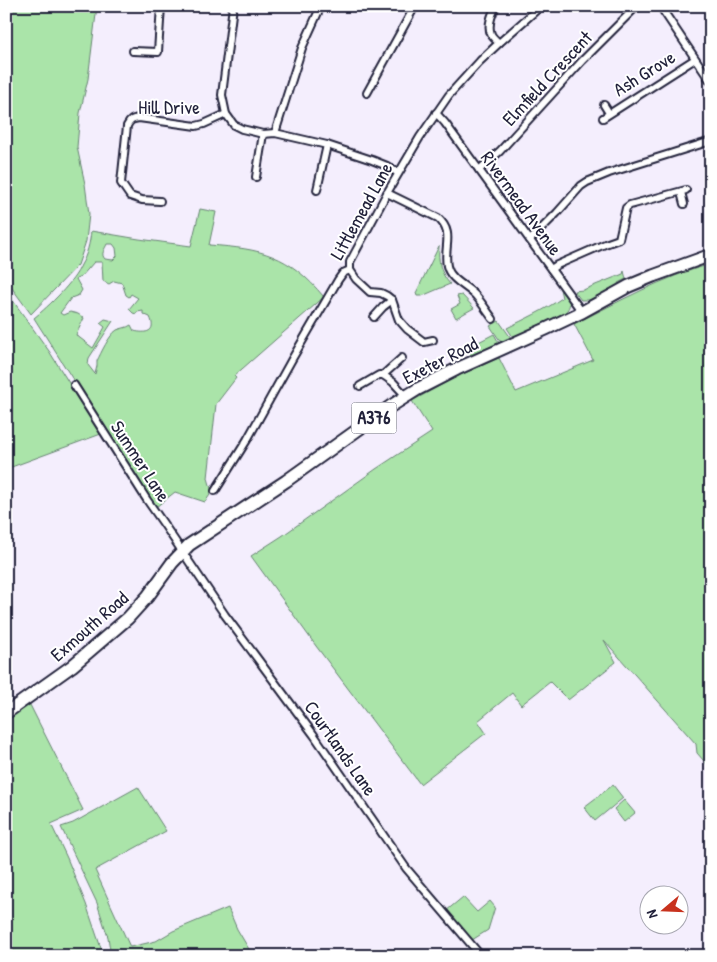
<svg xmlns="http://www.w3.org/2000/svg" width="717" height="962" viewBox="0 0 717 962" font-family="'Patrick Hand',sans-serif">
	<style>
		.green { fill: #aae4a9; stroke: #668372; fill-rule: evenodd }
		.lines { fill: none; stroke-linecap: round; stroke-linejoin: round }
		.street-casing { stroke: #22223b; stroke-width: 10 }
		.highway-casing { stroke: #22223b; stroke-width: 15 }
		.street { stroke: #fff; stroke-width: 6 }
		.highway { stroke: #fff; stroke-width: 11 }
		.labels { text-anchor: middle; stroke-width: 4; stroke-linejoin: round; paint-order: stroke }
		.shield { fill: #fff; stroke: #646476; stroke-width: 1 }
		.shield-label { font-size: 18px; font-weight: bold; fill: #22223b }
		.street-label { font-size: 19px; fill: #22223b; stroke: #fff }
	</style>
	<rect width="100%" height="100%" fill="#f4eefd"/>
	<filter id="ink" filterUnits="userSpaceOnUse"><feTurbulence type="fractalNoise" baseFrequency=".02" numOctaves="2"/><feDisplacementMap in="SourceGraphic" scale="10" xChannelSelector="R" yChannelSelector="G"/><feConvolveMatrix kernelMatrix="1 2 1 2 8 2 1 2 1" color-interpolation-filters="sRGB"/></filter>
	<g filter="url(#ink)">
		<g class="green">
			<polygon points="6,6 97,6 88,79 80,113 77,147 85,184 89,214 86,241 78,265 31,314 6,280 6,80 11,76 6,71"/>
			<path d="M200,209L216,212L209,245C262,249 288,254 324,297L234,376L236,378L216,404L208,478L212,492L205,502L175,492L156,507L129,468L34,318C49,306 74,282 81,265C87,255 90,243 91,231L139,239L191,246ZM107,244H113L116,248L117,256L113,260L105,259C100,254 105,249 107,244ZM94,262H102L103,281L109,284L114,281L122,283L126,295L129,297L131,294L138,298L129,309L133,313L136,314L137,312L143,311V314L150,317C157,332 146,334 134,331L131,325C127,328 121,328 117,330C109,335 101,353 97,361V366L95,374L88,365L89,358L113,321L105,319L100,323L105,327L93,348L76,335L84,318L78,314L70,312L63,315L60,313L71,298L79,295L82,290L76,279L81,277Z"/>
			<path d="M439,246C438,261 440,273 450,284L422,296H417L416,293Z"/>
			<path d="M711,264V769L697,753L696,744L604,640L616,662L568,700L550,682L521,705L512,693L478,721L486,733L420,784L316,646L251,556L282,536L376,469L432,432L412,401L456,377L499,358L516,392L593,360L574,324C618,302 663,277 711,264Z"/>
			<polygon points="624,271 626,279 618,283 619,285 589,300 581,300 574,291 583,290 623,274"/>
			<path d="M560,289C568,299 575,304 563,314L513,337L507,328C525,319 545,310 562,298Z"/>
			<polygon points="6,291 49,351 101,434 6,469"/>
			<polygon points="462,295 474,308 456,318 451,309 460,304 457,296"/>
			<polygon points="499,321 511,338 501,342 490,326"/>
			<polygon points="494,334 499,343 471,355 465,349"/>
			<polygon points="29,703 83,810 51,824 67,858 86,904 102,951 110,950 108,937 97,903 61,827 73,823 138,787 166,831 95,870 130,947 156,941 173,931 228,908 237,929 253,956 6,956 6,718"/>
			<polygon points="613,785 623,798 595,821 584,807"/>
			<polygon points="624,800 635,813 624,822 614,809"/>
			<polygon points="463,897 477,912 490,901 495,907 488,930 472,940 446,911"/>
		</g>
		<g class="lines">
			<defs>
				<g id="street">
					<polyline points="233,6 222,95 226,114 234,125 242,129 263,134 275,133 327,145 372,160 387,166 398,173"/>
					<polyline points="660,6 711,82"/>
					<polyline points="499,43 541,6"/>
					<polyline points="133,51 158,52 161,6"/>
					<polyline points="367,93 415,6"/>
					<polyline points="604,105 609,113"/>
					<polyline points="436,113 445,123 582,312"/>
					<polyline points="603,118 695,59"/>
					<polyline points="275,133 302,48 321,6"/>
					<polyline points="479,170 500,151 582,61 637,6"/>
					<polyline points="256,177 263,134"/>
					<polyline points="317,190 327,145"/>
					<polyline points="681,192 684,204"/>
					<path d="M387,193L438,218C455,233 443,247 447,266C450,280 467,286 476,296C482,303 487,311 493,319"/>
					<path d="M160,201L142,200L130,196L121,183L127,126C130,120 132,119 139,118L196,126L204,124L226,114"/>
					<polyline points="530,240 557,213 581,186 587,182 609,173 711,141"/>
					<polyline points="551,269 557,265 605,244 619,239 626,208 630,205 686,190"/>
					<polyline points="374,317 383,307 392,300"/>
					<path d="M433,340L424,342L407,329L399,320L392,300L387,296L381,293L370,292L356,279L350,270V262L387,193L420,137L449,95L480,61L499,43C497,41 492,37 491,34C487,25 492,14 496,6"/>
					<polyline points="383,375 402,358"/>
					<polyline points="74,385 147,500 163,523 225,615 314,735 406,868 481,956"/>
					<polyline points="360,386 379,375 383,375 393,382 406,396"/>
					<polyline points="215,491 247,440 292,359 338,280 343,273 350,270"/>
				</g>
				<polyline id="highway" points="6,713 72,666 128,618 148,596 172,563 189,545 286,481 391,406 418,389 457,369 546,329 582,312 629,286 653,276 711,255"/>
			</defs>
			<use href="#street" class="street-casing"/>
			<use href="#highway" class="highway-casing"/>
			<use href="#street" class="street"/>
			<use href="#highway" class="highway"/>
		</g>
	</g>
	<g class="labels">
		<rect class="shield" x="351.5" y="402.5" width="45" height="31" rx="4"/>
		<g class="shield-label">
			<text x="374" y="424">A376</text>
		</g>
		<g class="street-label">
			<text transform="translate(644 73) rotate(-32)" y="7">Ash Grove</text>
			<text transform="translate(547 78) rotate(-47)" y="7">Elmfield Crescent</text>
			<text x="169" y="114">Hill Drive</text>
			<text transform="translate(522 203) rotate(54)" y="7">Rivermead Avenue</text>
			<text transform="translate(361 211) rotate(-61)" y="7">Littlemead Lane</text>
			<text transform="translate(440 360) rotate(-27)" y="7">Exeter Road</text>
			<text transform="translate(141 461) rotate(57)" y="7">Summer Lane</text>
			<text transform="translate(89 626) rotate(-41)" y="7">Exmouth Road</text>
			<text transform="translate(341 748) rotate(55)" y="7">Courtlands Lane</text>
		</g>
	</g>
	<rect width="717" height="962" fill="none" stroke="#fff" stroke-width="25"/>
	<rect x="12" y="12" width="692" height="937" fill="none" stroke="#22223b" stroke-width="2" filter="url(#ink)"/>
	<g transform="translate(664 910) rotate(251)"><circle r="24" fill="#ffffff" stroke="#a7a7b1"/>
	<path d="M0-4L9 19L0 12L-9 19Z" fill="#c8321e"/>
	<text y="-8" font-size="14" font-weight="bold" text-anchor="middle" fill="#22223b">N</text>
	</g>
</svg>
